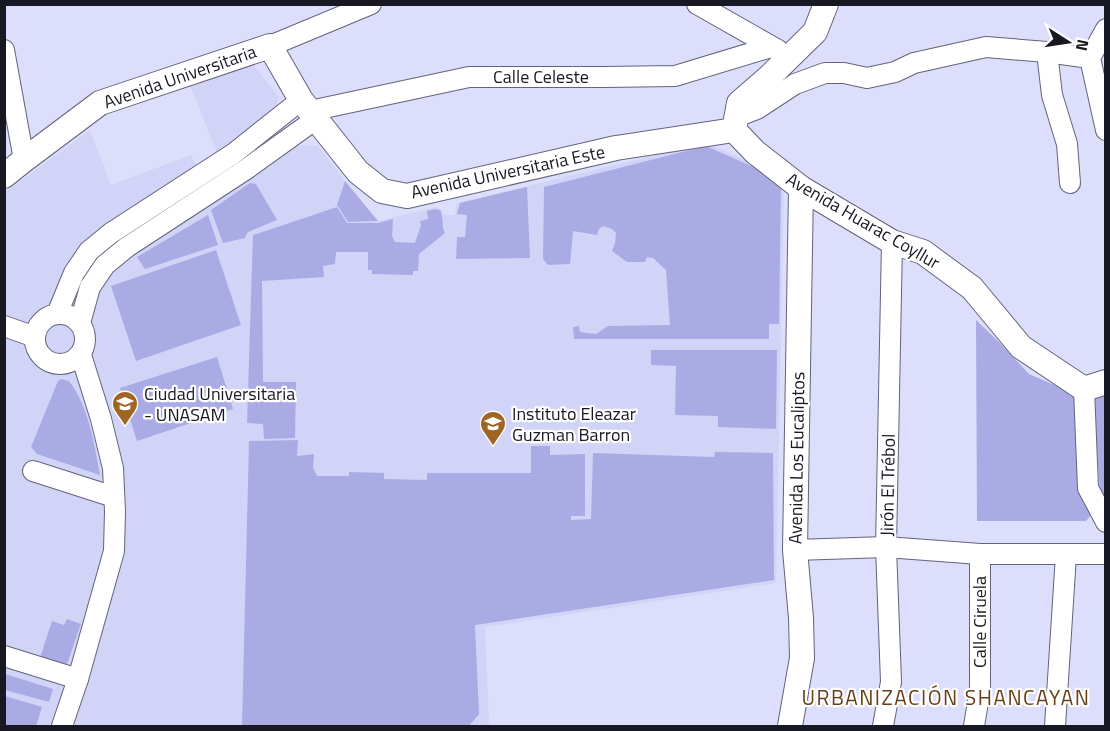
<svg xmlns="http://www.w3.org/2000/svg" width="1110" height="731" viewBox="0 0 1110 731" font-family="'Titillium Web',sans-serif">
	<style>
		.built { fill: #d1d3f7 }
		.green { fill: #aaabe4 }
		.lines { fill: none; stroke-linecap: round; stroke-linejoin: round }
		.minor-casing { stroke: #62637c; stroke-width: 22 }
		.major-casing { stroke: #62637c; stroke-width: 26 }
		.minor { stroke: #fff; stroke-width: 20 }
		.major { stroke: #fff; stroke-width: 24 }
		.labels { text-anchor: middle; stroke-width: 4.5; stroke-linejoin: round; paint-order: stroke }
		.street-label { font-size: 18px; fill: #181823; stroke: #fff }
		.poi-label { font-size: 18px; fill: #181823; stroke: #fff; text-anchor: start }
		.quarter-label { font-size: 21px; letter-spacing: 1.5px; fill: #663f12; stroke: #fff }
	</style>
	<rect width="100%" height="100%" fill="#dddefb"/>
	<polygon class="built" points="245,65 256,68 279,97 274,114 299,146 318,146 345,181 337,205 348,222 378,221 436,207 441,209 444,215 455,215 457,203 707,143 759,166 784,184 776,583 485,627 489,726 5,726 4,193 90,130 111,185 191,155 196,165 217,153 190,85"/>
	<g class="green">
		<polygon points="706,146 758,169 781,186 779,324 769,324 769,339 574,339 573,327 579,326 580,332 596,334 608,326 670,325 666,270 653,258 647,257 645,262 627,262 612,251 615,243 616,233 612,229 603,226 599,229 597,235 573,231 570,264 548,265 543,259 544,187"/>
		<polygon points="345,181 378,221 348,222 337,205"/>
		<polygon points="250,183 256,184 277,220 248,232 245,238 223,243 211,210"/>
		<polygon points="527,187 530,258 456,259 457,237 465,237 467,215 457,214 460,203"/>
		<path d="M337,207L347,223H378L393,219L392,236L395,242L415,243L421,225L420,221L428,219L427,211L435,209L440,210C444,218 441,226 445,233L419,254L418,271H413V275L372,274V270H368V252H336L335,264L323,266L324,277L262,281L263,382H296L295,438L264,439L263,424L247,423L253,235Z"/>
		<polygon points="208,215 218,245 145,269 137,257"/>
		<polygon points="216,250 241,325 136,361 111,286"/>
		<polygon points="976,320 1000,343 1029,374 1073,393 1076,397 1078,491 1092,514 1086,521 977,521"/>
		<polygon points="651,350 777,350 776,429 718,427 718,416 675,415 676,366 651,365"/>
		<polygon points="217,357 233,409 137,441 120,388"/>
		<path d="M61,379L69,381C89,407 94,444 100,475L37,454L31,447L58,381Z"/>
		<polygon points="1105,396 1105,507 1100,496 1094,397"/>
		<polygon points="298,440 297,456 314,454 313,468 317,476 349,476 349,472 384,473 384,479 427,480 427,473 531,473 531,446 550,446 550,455 585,454 585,516 571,516 571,520 591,519 593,453 714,457 715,452 773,453 774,580 475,625 479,714 469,726 242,726 249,441"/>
		<polygon points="67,619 81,624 66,667 40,658 52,621 64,625"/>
		<polygon points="5,674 53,689 49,702 5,690"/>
		<polygon points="5,696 42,707 36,726 5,726"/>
	</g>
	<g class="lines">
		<defs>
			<g id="minor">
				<polyline points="697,4 778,50"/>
				<polyline points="1106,29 1090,58 1106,130"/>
				<polyline points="270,46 371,4"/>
				<polyline points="4,50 24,160"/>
				<polyline points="1047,52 1052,95 1067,144 1070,183"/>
				<polyline points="310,111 469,77 605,77 675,76 771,47"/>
				<polyline points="736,117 757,109 795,84 825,73 844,73 867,78 895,72 914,63 986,47 1047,52 1090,58"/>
				<circle cx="60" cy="339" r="25"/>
				<polyline points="57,314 74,273 89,251 111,233 233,154 301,100"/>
				<polyline points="80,323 90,287 105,265 127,247 245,170 316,119"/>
				<polyline points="4,326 35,337"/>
				<polyline points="1084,389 1088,488 1106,522"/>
				<polyline points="33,471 114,497"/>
				<polyline points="795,550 886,547 980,554 1106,554"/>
				<polyline points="4,656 78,679"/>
				<polyline points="62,726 78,679 114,551 115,511 113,468 101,419 81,355"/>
				<polyline points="883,726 891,682 886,547 892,242"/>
				<polyline points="974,726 980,690 980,554"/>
				<polyline points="1055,726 1066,555"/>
			</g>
			<g id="major">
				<polyline points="826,4 815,32 769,77 739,103 734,130 755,152 801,188 892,242 923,252 972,288 1021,347 1084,389 1106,382"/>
				<polyline points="4,176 24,160 100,103 270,46 301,100 358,172 382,191 407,196 616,148 734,130"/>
				<polyline points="790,726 802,658 801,618 795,550 801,188"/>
			</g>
		</defs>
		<use href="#minor" class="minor-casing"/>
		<use href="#major" class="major-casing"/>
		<use href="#minor" class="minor"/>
		<use href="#major" class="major"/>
	</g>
	<defs>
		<symbol id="university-pin" viewBox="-11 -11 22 30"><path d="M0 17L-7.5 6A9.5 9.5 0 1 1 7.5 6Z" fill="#9f6524" stroke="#fff"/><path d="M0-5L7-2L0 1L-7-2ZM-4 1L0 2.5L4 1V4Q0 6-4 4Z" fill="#fff"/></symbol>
	</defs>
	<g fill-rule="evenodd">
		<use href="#university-pin" x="110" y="389" width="30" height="40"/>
		<use href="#university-pin" x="478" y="409" width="30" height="40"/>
	</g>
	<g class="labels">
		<g class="street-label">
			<text transform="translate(180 77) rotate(-19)" y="6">Avenida Universitaria</text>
			<text x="541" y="83">Calle Celeste</text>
			<text transform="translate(508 172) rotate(-12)" y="6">Avenida Universitaria Este</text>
			<text transform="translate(863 221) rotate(30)" y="6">Avenida Huarac Coyllur</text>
			<text transform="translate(797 458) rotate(-89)" y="6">Avenida Los Eucaliptos</text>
			<text transform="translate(888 485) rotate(-89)" y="6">Jirón El Trébol</text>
			<text transform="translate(980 622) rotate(-90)" y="6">Calle Ciruela</text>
		</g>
		<g class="poi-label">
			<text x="144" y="400">Ciudad Universitaria<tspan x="144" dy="21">- UNASAM</tspan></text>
			<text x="512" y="420">Instituto Eleazar<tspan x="512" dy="21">Guzman Barron</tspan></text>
		</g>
		<g class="quarter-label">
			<text x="946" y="705">URBANIZACIÓN SHANCAYAN</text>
		</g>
	</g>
	<rect width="1110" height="731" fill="none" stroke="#181823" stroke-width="12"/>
	<g transform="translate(1068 42) rotate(102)" stroke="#ffffff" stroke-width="4.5" paint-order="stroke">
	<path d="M0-4.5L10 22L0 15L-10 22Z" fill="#181823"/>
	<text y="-9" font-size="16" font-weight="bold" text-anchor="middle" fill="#181823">N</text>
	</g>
</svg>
